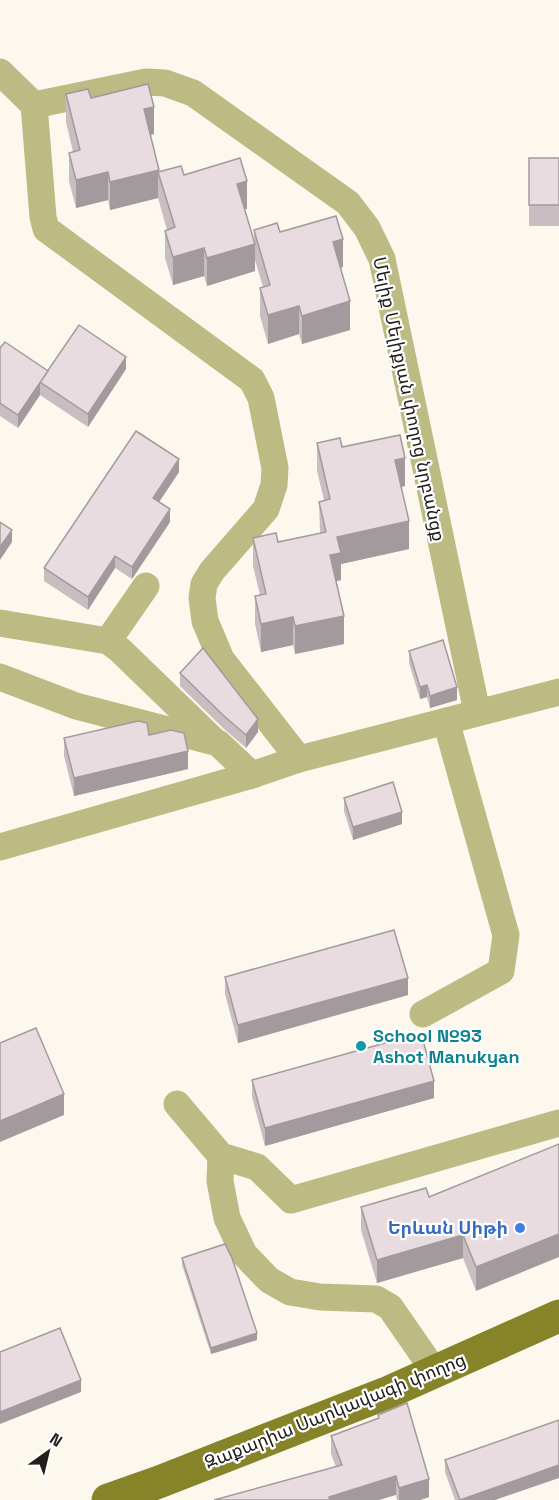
<svg xmlns="http://www.w3.org/2000/svg" width="559" height="1500" viewBox="0 0 559 1500" font-family="'Space Grotesk','Noto Sans Armenian',sans-serif">
	<style>
		.lines { fill: none; stroke-linecap: round; stroke-linejoin: round }
		.minor { stroke: #bbbb83; stroke-width: 27 }
		.major { stroke: #868328; stroke-width: 33 }
		.wall { fill: #c8bdc1 }
		.shaded-wall { fill: #a29a9d }
		.building { fill: #e8dce0; stroke: #a29a9d; stroke-width: 1.5 }
		.culture-dot { fill: #0f9aa8; stroke: #fff; stroke-width: 2 }
		.shop-dot { fill: #3f7fe0; stroke: #fff; stroke-width: 2 }
		.labels { text-anchor: middle; stroke-width: 4.5; stroke-linejoin: round; paint-order: stroke }
		.street-label { font-size: 18px; fill: #22201d; stroke: #fff }
		.culture-label { font-size: 18px; font-weight: bold; fill: #0d838f; stroke: #fff; text-anchor: start }
		.shop-label { font-size: 18px; font-weight: bold; fill: #366cbe; stroke: #fff; text-anchor: end }
	</style>
	<rect width="100%" height="100%" fill="#fdf8ee"/>
	<g class="lines">
		<g class="minor">
			<polyline points="0,72 34,105 146,82 165,83 193,93 348,203 367,228 382,259 477,712"/>
			<polyline points="34,105 43,217 46,229 252,380 261,398 275,468 274,485 266,509 212,571 204,584 202,598 205,621 221,659 299,759"/>
			<polyline points="146,586 108,641 120,650 214,741"/>
			<polyline points="0,623 108,641"/>
			<polyline points="0,677 76,706 218,743 252,775"/>
			<polyline points="0,847 252,775 299,759 559,692"/>
			<polyline points="423,1014 501,971 506,935 446,721"/>
			<polyline points="177,1104 221,1156 257,1167 291,1200 559,1123"/>
			<polyline points="221,1156 220,1181 227,1218 244,1254 269,1280 290,1292 320,1297 376,1299 390,1307 435,1372"/>
		</g>
		<polyline class="major" points="108,1500 159,1482 389,1392 559,1316"/>
	</g>
	<g class="wall">
		<polygon points="66,94 91,98 154,134 150,135 159,172 184,175 247,209 244,209 254,242 254,230 280,232 343,267 341,268 350,330 302,344 299,334 268,344 260,316 260,288 263,287 255,260 255,271 207,286 204,276 173,285 165,258 165,231 167,230 158,198 110,210 108,200 76,208 69,181 69,153 73,152 66,122"/>
		<rect x="529" y="158" width="30" height="68"/>
		<polygon points="0,348 48,371 126,369 88,427 40,395 18,428 0,416"/>
		<polygon points="317,443 342,447 405,486 401,487 409,549 341,564 341,580 336,581 344,644 295,654 293,645 261,652 255,624 255,596 260,595 253,566 253,538 278,542 320,533 319,502 324,500 317,471"/>
		<polygon points="179,472 159,502 170,522 132,579 115,568 88,610 44,581 44,568"/>
		<polygon points="409,651 457,700 430,708 427,697 420,699 409,663"/>
		<polygon points="180,673 258,732 246,748 224,729 180,686"/>
		<polygon points="149,735 188,769 74,796 64,756 64,738"/>
		<polygon points="344,798 402,824 353,840 344,811"/>
		<polygon points="225,977 408,995 238,1043 225,994"/>
		<polygon points="252,1080 434,1098 265,1146 252,1097"/>
		<polygon points="559,1144 476,1291 463,1258 377,1283 361,1230 361,1207 429,1197"/>
		<polygon points="182,1258 257,1340 211,1354 182,1265"/>
		<polygon points="378,1415 429,1497 420,1500 397,1500 396,1495 336,1467 331,1454 331,1436 378,1418"/>
		<polygon points="445,1460 495,1500 455,1500 445,1472"/>
	</g>
	<g class="shaded-wall">
		<polygon points="154,107 154,134 144,137 144,109"/>
		<polygon points="159,170 159,175 158,172 158,198 110,210 110,182"/>
		<polygon points="108,172 108,200 76,208 76,180"/>
		<polygon points="247,181 247,209 237,211 237,184"/>
		<polygon points="343,239 343,267 333,270 333,242"/>
		<polygon points="255,244 255,271 207,286 207,258"/>
		<polygon points="204,248 204,276 173,285 173,257"/>
		<polygon points="350,301 350,330 302,344 302,316"/>
		<polygon points="299,306 299,334 268,344 268,315"/>
		<polygon points="126,357 126,369 88,427 88,414"/>
		<polygon points="40,382 40,395 18,428 18,415"/>
		<polygon points="405,458 405,486 395,488 395,460"/>
		<polygon points="179,459 179,472 153,511 153,498"/>
		<polygon points="170,509 170,522 132,579 132,567"/>
		<polygon points="409,521 409,549 341,564 341,580 330,583 330,555 337,537"/>
		<polygon points="12,530 12,542 0,560 0,547"/>
		<polygon points="115,556 115,568 88,610 88,597"/>
		<polygon points="344,616 344,644 295,654 295,626"/>
		<polygon points="293,617 293,645 261,652 261,624"/>
		<polygon points="427,685 427,697 420,699 420,687"/>
		<polygon points="457,687 457,700 430,708 430,696"/>
		<polygon points="258,719 258,732 246,748 246,735"/>
		<polygon points="188,751 188,769 74,796 74,778"/>
		<polygon points="402,812 402,824 353,840 353,827"/>
		<polygon points="408,978 408,995 238,1043 238,1025"/>
		<polygon points="434,1081 434,1098 265,1146 265,1128"/>
		<polygon points="64,1094 64,1115 0,1142 0,1121"/>
		<polygon points="559,1234 559,1257 476,1291 476,1267"/>
		<polygon points="463,1235 463,1258 377,1283 377,1260"/>
		<polygon points="257,1333 257,1340 211,1354 211,1348"/>
		<polygon points="81,1380 81,1392 0,1424 0,1412"/>
		<polygon points="559,1465 559,1478 495,1500 460,1500"/>
		<polygon points="396,1476 396,1495 379,1500 329,1500 329,1497"/>
		<polygon points="429,1479 429,1497 420,1500 399,1500 399,1488"/>
	</g>
	<g class="building">
		<polygon points="148,84 154,107 144,109 159,170 110,182 108,172 76,180 69,153 80,150 66,94 88,89 91,98"/>
		<polygon points="240,158 247,181 237,184 255,244 207,258 204,248 173,257 165,231 175,227 158,172 181,166 184,175"/>
		<rect x="529" y="158" width="30" height="47"/>
		<polygon points="336,216 343,239 333,242 350,301 302,316 299,306 268,315 260,288 270,285 254,230 277,223 280,232"/>
		<polygon points="79,325 126,357 88,414 40,382"/>
		<polygon points="5,342 48,371 18,415 0,403 0,348"/>
		<polygon points="136,431 179,459 153,498 170,509 132,567 115,556 88,597 44,568"/>
		<polygon points="400,435 405,458 395,460 409,521 337,537 341,553 330,555 344,616 295,626 293,617 261,624 255,596 266,594 253,538 276,533 278,542 326,532 319,502 330,499 317,443 340,438 342,447"/>
		<polygon points="0,522 12,530 0,547"/>
		<polygon points="443,640 457,687 430,696 427,685 420,687 409,651"/>
		<polygon points="203,648 258,719 246,735 224,716 180,673"/>
		<polygon points="138,721 147,723 149,735 171,730 184,733 188,751 74,778 64,738"/>
		<polygon points="393,782 402,812 353,827 344,798"/>
		<polygon points="394,930 408,978 238,1025 225,977"/>
		<polygon points="36,1028 64,1094 0,1121 0,1043"/>
		<polygon points="421,1033 434,1081 265,1128 252,1080"/>
		<polygon points="559,1144 559,1234 476,1267 463,1235 377,1260 361,1207 426,1188 429,1197"/>
		<polygon points="225,1244 232,1258 257,1333 211,1348 182,1258"/>
		<polygon points="60,1328 81,1380 0,1412 0,1352"/>
		<polygon points="407,1403 429,1479 399,1488 396,1476 329,1497 330,1500 214,1500 342,1465 331,1436 379,1418 378,1415"/>
		<polygon points="559,1420 559,1465 460,1500 445,1460"/>
	</g>
	<circle class="culture-dot" cx="361" cy="1046" r="6"/>
	<circle class="shop-dot" cx="520" cy="1228" r="6"/>
	<g class="labels">
		<g class="street-label">
			<text transform="translate(409 399) rotate(78)" y="6">Մելիք Մելիքյան փողոց նրբանցք</text>
			<text transform="translate(335 1411) rotate(-22)" y="6">Զաքարիա Սարկավագի փողոց</text>
		</g>
		<g class="culture-label">
			<text x="373" y="1042">School №93<tspan x="373" dy="21">Ashot Manukyan</tspan></text>
		</g>
		<g class="shop-label">
			<text x="508" y="1234">Երևան Սիթի</text>
		</g>
	</g>
	<g transform="translate(48 1452) rotate(34)" stroke="#ffffff" stroke-width="4.5" paint-order="stroke">
	<path d="M0-4.5L10 22L0 15L-10 22Z" fill="#22201d"/>
	<text y="-9" font-size="16" font-weight="bold" text-anchor="middle" fill="#22201d">N</text>
	</g>
</svg>
